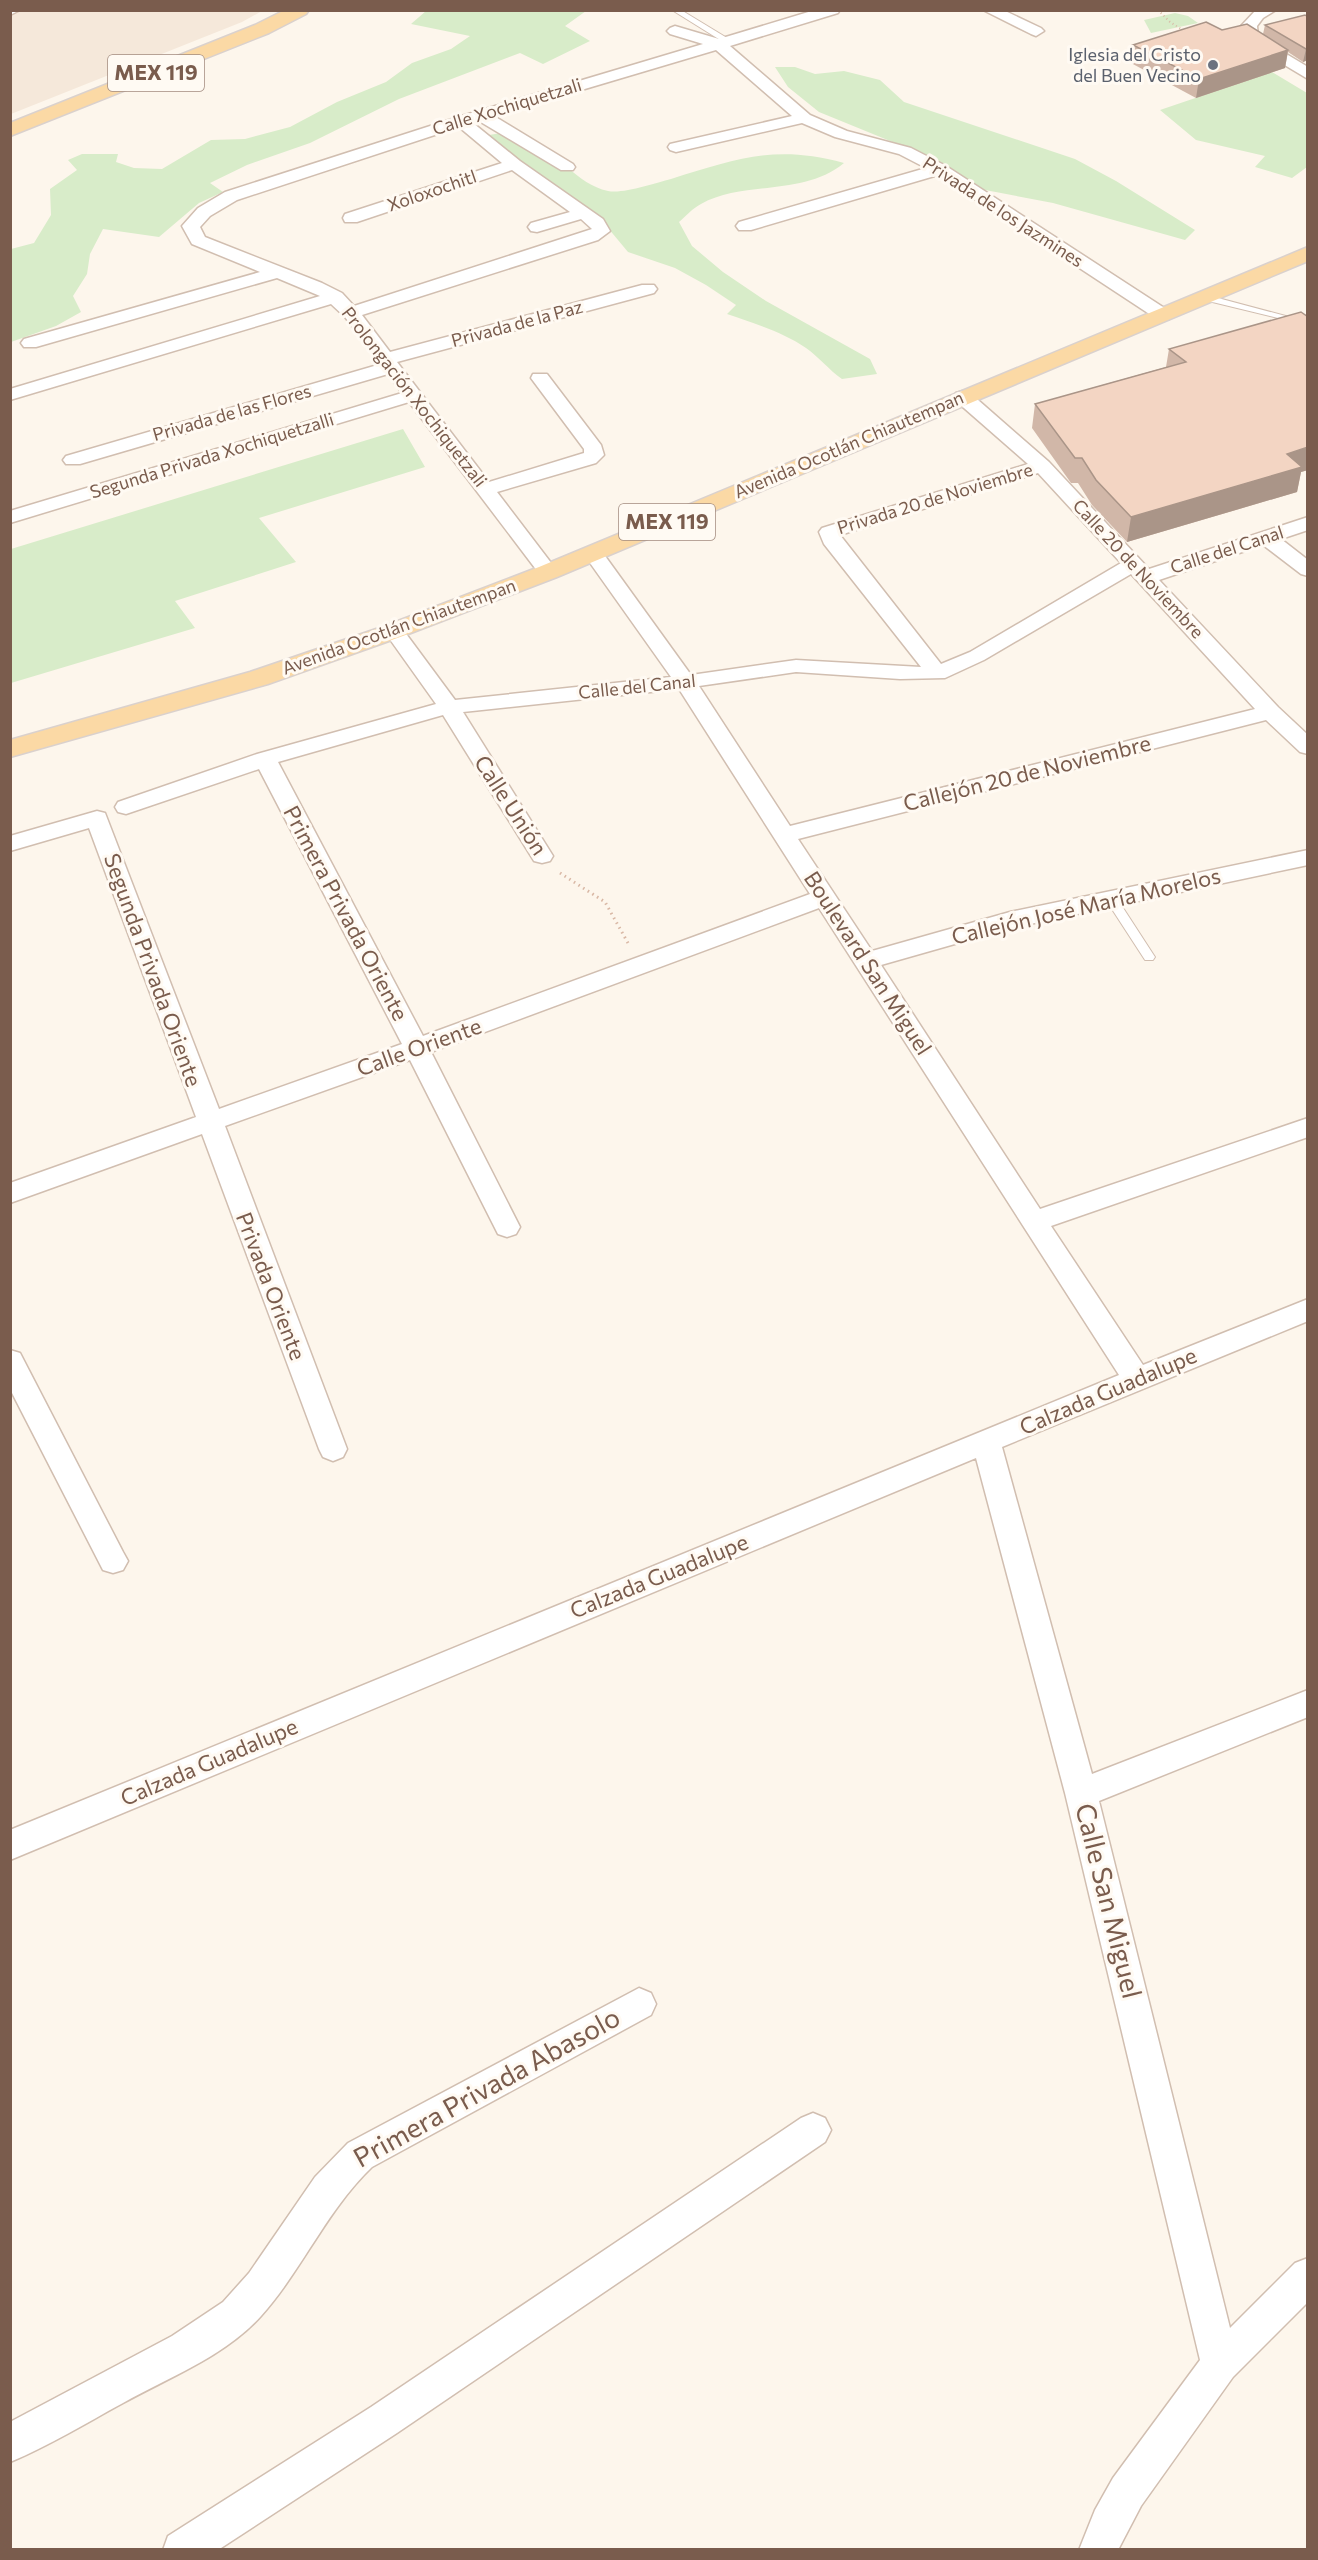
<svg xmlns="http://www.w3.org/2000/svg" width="1318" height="2560" viewBox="0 0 1318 2560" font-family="Commissioner,sans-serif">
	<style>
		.residential { fill: #f5e8da }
		.green { fill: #d8ecc9 }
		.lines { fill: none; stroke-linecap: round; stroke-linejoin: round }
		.lane-casing { stroke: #d1beb0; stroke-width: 2 }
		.street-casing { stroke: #d1beb0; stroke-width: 3 }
		.primary-casing { stroke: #dad1cd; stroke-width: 3 }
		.path-far1 { stroke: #d9b8a5; stroke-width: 2; stroke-dasharray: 1 3; stroke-linecap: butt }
		.path { stroke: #d9b8a5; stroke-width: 3; stroke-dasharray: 1.5 4; stroke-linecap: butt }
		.lane { fill: #fff; fill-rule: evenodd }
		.street { fill: #fff; fill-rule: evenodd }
		.primary { fill: #fbd9a5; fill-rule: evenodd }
		.wall { fill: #d1b7a8 }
		.shaded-wall { fill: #aa9588 }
		.building { fill: #f3d5c3; stroke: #aa9588; stroke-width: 1.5 }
		.worship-dot { fill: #6b7280; stroke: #fffaf3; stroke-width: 2 }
		.labels { text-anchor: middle; stroke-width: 6; stroke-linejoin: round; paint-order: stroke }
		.far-worship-label { font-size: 18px; fill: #5b616d; stroke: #fffaf3; text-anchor: end }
		.far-street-label { font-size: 18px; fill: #7a5c4d; stroke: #fffaf3 }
		.shield { fill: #fffaf3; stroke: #a28b7f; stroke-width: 1.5 }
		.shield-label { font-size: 21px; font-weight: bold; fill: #7a5c4d }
		.street-label { font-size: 22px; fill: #7a5c4d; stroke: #fffaf3 }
		.near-street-label { font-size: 27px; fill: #7a5c4d; stroke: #fffaf3 }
	</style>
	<rect width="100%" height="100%" fill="#fdf6ec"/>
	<polygon class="residential" points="11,11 262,11 242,22 11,114"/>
	<g class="green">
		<polygon points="426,11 586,11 565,26 590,41 543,64 520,53 399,99 310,143 247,165 210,183 223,192 199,203 159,237 103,229 90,254 87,274 73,296 81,312 56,326 11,342 11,249 34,243 51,215 50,189 77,170 68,160 82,154 118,154 116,162 134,168 162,169 211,140 245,139 290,127 337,102 386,82 412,63 451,49 470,36 411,24"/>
		<polygon points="1175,13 1188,16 1198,23 1151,33 1144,20"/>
		<polygon points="775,67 795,67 815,74 844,71 880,80 904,102 1075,159 1116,181 1195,230 1185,240 1053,203 980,189 922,154 819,112 788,87"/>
		<polygon points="1272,72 1307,93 1307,167 1292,178 1255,167 1265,156 1196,140 1160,110"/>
		<path d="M507,132C515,135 525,137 533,141C559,153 576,184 608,191C624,194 655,183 671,179C736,159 775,144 844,163C803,197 743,180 701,204C693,208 686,216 679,222L692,246L723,272L766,301L870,359L877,374L842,379C829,370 819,357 806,348C783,332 753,323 727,314L736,305L706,285L675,268L628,252L603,222L494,145L489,135Z"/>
		<polygon points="403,429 425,467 259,518 296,562 175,601 195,628 11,683 11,549"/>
	</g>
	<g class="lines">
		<defs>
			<g id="lane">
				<polygon points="672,10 681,10 732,41 725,43"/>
				<polygon points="1203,294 1308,322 1308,328 1282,319 1200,299 1200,295"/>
				<polygon points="1112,896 1116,897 1153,954 1155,957 1153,960 1145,960 1106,900"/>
			</g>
			<g id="street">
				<polygon points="10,10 20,10 10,15"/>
				<path d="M815,10H840L838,13L730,46L810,115L847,131L911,148L946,166L1169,311L1172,315L1169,319H1157L938,175L751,230H739L736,226L739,222L926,168L899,154L835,137L802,123L676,152L670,150L668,147L670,144L792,116L716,50L494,116L573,164L575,167L573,170H561L479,121L473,123L520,161L603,219L610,231L598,240L362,315L390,352L642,285H654L657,289L654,293L397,362L489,482L584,453V449L531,378L533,374H547L601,445L604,455L596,463L497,492L558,572L555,576H541L409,402L10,523V511L402,393L388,374L80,464H66L63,460L66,456L381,364L345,317L331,304L10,400V389L320,296L277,278L36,347H24L21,343L24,339L260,272L192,244L182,226L198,208L225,192L455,118L703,44L670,34L667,31L670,28L675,26L719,39ZM459,127L502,163L345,214L343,218L345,222H357L512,170L570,212L531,223L528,227L531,231L537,232L581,219L592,229L354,306L342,293L322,283L205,237L200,227L210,216L237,200Z"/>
				<polygon points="983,10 1003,10 1041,28 1044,31 1036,36 1031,34"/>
				<polygon points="1256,10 1276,10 1263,18 1257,26 1258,37 1308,67 1308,79 1246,42 1241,26"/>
				<path d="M963,391L970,393L1049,462L1149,569L1308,517V530L1281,539L1308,560V576L1301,574L1263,545L1159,580L1278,707L1308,735V754L1300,752L1266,720L798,839L872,951L1010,912L1308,850V865L1011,928L881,965L1040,1209L1308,1118V1137L1051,1226L1143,1365L1308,1299V1321L1002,1447L1092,1774L1308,1690V1717L1099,1801L1230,2328L1295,2263L1308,2258V2302L1233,2377L1141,2506L1118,2550H1079L1095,2510L1113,2478L1200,2360L1065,1793L976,1458L10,1860V1830L1119,1375L819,908L431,1052L520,1227L516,1234L507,1237L498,1234L410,1060L225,1126L347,1449L343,1457L333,1461L323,1457L319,1449L202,1134L10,1203V1183L196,1117L89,828L10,851V836L97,811L105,813L219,1109L402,1044L259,769L126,814L118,812L115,807L118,802L257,754L436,704L384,631L387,627L394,625L401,627L455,700L671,677L583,553L586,549H600L691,675L796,660L921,667L824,544L819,532L822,528L1028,464L956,401L954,397L956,393ZM1038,473L1121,563L970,652L941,664L840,535ZM1131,574L1255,709L790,826L699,686L796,672L900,679L945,678L984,660ZM679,689L810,894L423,1036L278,762L443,715L534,861L542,863L550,861L553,856L463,712Z"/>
				<polygon points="10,1350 20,1353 123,1552 128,1561 123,1570 113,1573 103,1570 10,1389"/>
				<path d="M639,1988L651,1993L656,2004L651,2015L372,2167C326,2211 303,2269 261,2316C225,2356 170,2377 123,2403C86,2423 49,2446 10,2462V2422L172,2336L223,2302L249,2273L315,2177L348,2143Z"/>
				<polygon points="813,2113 825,2118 831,2130 825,2142 397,2433 218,2550 163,2550 168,2536 371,2407 801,2118"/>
			</g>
			<g id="primary">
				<polygon points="285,10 309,10 306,14 269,33 10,136 10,123 255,25"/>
				<polygon points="1308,247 1308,261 557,577 403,636 268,684 10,757 10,740 250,672 385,626 539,567"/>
			</g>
		</defs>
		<use href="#lane" class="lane-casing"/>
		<use href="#street" class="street-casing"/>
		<use href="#primary" class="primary-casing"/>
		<polyline class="path-far1" points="1158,10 1170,22 1186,32"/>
		<polyline class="path" points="560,873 605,902 628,943"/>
		<use href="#lane" class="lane"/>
		<use href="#street" class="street"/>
		<use href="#primary" class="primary"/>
	</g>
	<g class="wall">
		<polygon points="1308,17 1308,60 1303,62 1288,52 1285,68 1196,98 1131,63 1133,45 1222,30 1263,34 1265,25"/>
		<polygon points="1308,317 1308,470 1301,472 1297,492 1127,542 1092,505 1078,483 1071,483 1032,428 1035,404 1166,367 1169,349"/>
	</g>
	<g class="shaded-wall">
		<polygon points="1306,49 1308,49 1308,60 1303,62"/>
		<polygon points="1288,50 1285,68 1196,98 1199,79"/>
		<polygon points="1308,447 1308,470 1301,472 1297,492 1127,542 1131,517 1287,454"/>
	</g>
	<g class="building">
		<polygon points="1305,15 1308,17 1308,49 1306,49 1265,25"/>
		<polygon points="1206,22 1222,30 1247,24 1288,50 1199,79 1133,45"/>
		<polygon points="1301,312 1308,317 1308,447 1287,454 1302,467 1131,517 1096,480 1082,458 1075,458 1035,404 1186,362 1169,349"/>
	</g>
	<circle class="worship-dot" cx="1213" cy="65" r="6"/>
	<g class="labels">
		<g class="far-worship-label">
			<text x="1201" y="61">Iglesia del Cristo<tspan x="1201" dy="21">del Buen Vecino</tspan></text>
		</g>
		<g class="far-street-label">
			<text transform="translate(507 107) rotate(-17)" y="6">Calle Xochiquetzali</text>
			<text transform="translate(432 191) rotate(-19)" y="6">Xoloxochitl</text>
			<text transform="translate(1003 212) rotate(33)" y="6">Privada de los Jazmines</text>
			<text transform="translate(517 324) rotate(-15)" y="6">Privada de la Paz</text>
			<text transform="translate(414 397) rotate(52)" y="6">Prolongación Xochiquetzali</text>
			<text transform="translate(232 413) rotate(-16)" y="6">Privada de las Flores</text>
			<text transform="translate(849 445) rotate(-23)" y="6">Avenida Ocotlán Chiautempan</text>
			<text transform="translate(212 456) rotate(-17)" y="6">Segunda Privada Xochiquetzalli</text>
			<text transform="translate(935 499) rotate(-17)" y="6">Privada 20 de Noviembre</text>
			<text transform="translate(1227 550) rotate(-18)" y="6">Calle del Canal</text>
			<text transform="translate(1138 569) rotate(47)" y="6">Calle 20 de Noviembre</text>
			<text transform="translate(399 627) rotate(-20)" y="6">Avenida Ocotlán Chiautempan</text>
			<text transform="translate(637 687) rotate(-6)" y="6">Calle del Canal</text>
		</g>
		<g class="shield">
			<rect x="108" y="55" width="96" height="36" rx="4.5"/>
			<rect x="619" y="504" width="96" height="36" rx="4.5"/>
		</g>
		<g class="shield-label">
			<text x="156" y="80">MEX 119</text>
			<text x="667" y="529">MEX 119</text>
		</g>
		<g class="street-label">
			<text transform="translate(1027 773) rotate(-14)" y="8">Callejón 20 de Noviembre</text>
			<text transform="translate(511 805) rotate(57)" y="8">Calle Unión</text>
			<text transform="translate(1086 906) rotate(-13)" y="8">Callejón José María Morelos</text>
			<text transform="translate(346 913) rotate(62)" y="8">Primera Privada Oriente</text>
			<text transform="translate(868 963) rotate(57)" y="8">Boulevard San Miguel</text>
			<text transform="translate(153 970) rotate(70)" y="8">Segunda Privada Oriente</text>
			<text transform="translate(419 1047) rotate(-20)" y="8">Calle Oriente</text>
			<text transform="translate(271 1286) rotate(69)" y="8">Privada Oriente</text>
			<text transform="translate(1108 1391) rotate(-23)" y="8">Calzada Guadalupe</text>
			<text transform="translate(659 1576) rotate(-22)" y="8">Calzada Guadalupe</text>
			<text transform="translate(209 1762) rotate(-23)" y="8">Calzada Guadalupe</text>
		</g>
		<g class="near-street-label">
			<text transform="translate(1108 1901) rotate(76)" y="9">Calle San Miguel</text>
			<text transform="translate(487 2088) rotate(-29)" y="9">Primera Privada Abasolo</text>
		</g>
	</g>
	<rect width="1318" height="2560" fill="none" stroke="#7a5c4d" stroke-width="24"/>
</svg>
